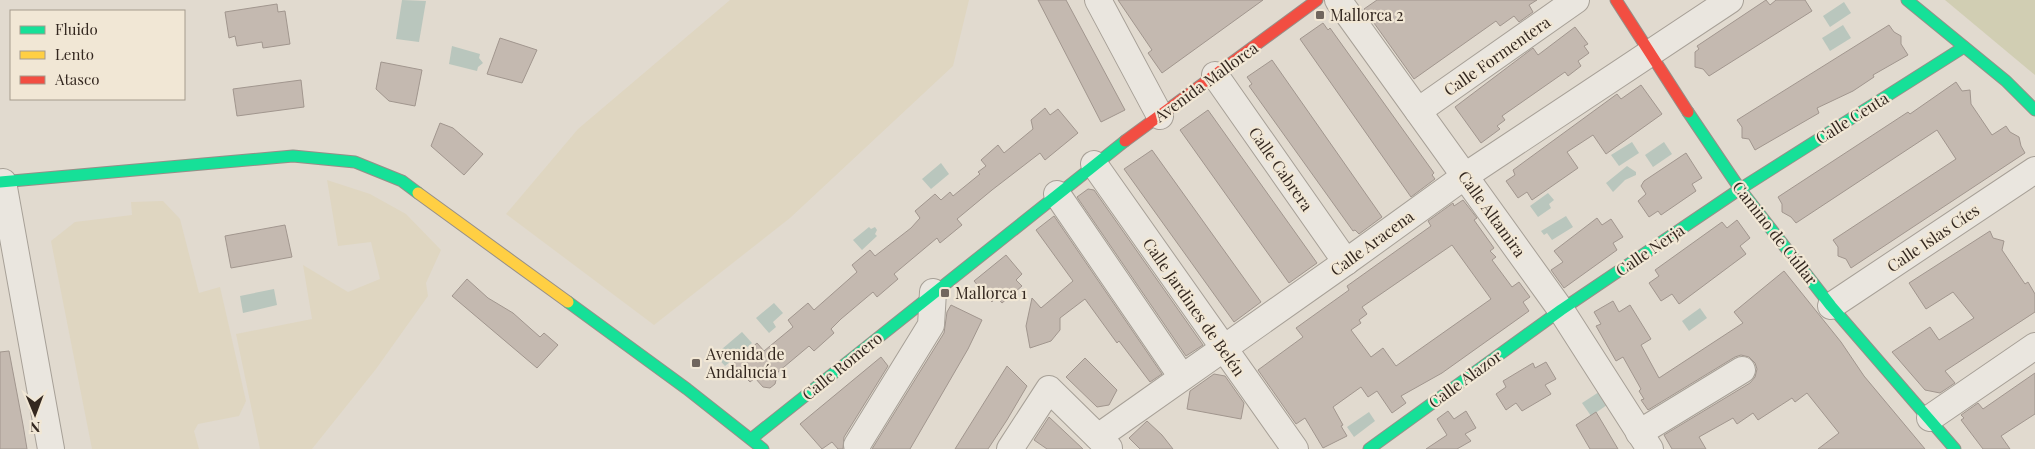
<svg xmlns="http://www.w3.org/2000/svg" width="2035" height="449" viewBox="0 0 2035 449" font-family="'Playfair Display',serif">
	<style>
		.farmland { fill: #dfd6c1 }
		.green { fill: #d1ceb3 }
		.water { fill: #b9c6bd }
		.building { fill: #c4b9b0; stroke: #a1968e; fill-rule: evenodd }
		.lines { fill: none; stroke-linecap: round; stroke-linejoin: round }
		.street-casing { stroke: #a7a097; stroke-width: 28 }
		.fast-casing { stroke: #968f88; stroke-width: 13 }
		.slow-casing { stroke: #968f88; stroke-width: 13 }
		.jam-casing { stroke: #968f88; stroke-width: 13 }
		.street { stroke: #eae6df; stroke-width: 26 }
		.fast { stroke: #16e098; stroke-width: 11 }
		.slow { stroke: #ffcf43; stroke-width: 11 }
		.jam { stroke: #f24e42; stroke-width: 11 }
		.poi-dot { fill: #71665d; stroke: #f1e7d5; stroke-width: 2 }
		.labels { text-anchor: middle; stroke-width: 4.5; stroke-linejoin: round; paint-order: stroke }
		.poi-label { font-size: 16px; fill: #342820; stroke: #f1e7d5; text-anchor: start }
		.street-label { font-size: 16px; fill: #342820; stroke: #f1e7d5 }
	</style>
	<rect width="100%" height="100%" fill="#e1dacf"/>
	<g class="farmland">
		<polygon points="730,0 969,0 953,66 790,218 654,325 506,214 578,129"/>
		<polygon points="327,180 370,194 406,214 441,250 426,283 428,296 376,369 312,449 260,449 236,334 312,319 303,265 348,292 380,279 371,242 338,246"/>
		<polygon points="163,201 180,219 199,293 220,287 246,401 239,416 198,424 194,431 199,449 92,449 51,241 75,222 132,215 131,202"/>
	</g>
	<polygon class="green" points="1945,0 2035,0 2035,75"/>
	<g class="water">
		<polygon points="402,0 426,1 419,42 396,39"/>
		<polygon points="1844,2 1851,13 1830,27 1823,16"/>
		<polygon points="1843,25 1851,38 1830,51 1822,38"/>
		<polygon points="452,46 480,54 479,58 483,63 478,67 477,71 449,64"/>
		<polygon points="1632,142 1639,153 1619,166 1611,155"/>
		<polygon points="1664,142 1672,154 1653,167 1645,155"/>
		<polygon points="941,163 949,174 931,189 922,179"/>
		<polygon points="1627,166 1636,172 1636,175 1625,180 1613,192 1606,183"/>
		<polygon points="1548,193 1554,200 1549,204 1551,208 1538,217 1530,206"/>
		<polygon points="1566,216 1573,227 1552,240 1547,233 1544,235 1541,231"/>
		<polygon points="869,227 871,229 875,227 877,230 875,234 877,236 862,250 853,240"/>
		<polygon points="274,289 277,305 243,313 240,296"/>
		<polygon points="774,303 783,313 773,322 776,327 769,333 756,318"/>
		<polygon points="1700,308 1707,318 1689,331 1682,321"/>
		<polygon points="742,332 752,343 725,366 715,355"/>
		<polygon points="1599,392 1607,405 1591,416 1582,403"/>
		<polygon points="1369,412 1375,421 1354,437 1347,427"/>
	</g>
	<g class="building">
		<polygon points="1038,0 1066,0 1125,110 1101,122"/>
		<polygon points="1118,0 1263,0 1162,73 1148,53 1152,50"/>
		<polygon points="1377,0 1537,0 1529,5 1533,12 1519,22 1514,16 1500,26 1496,21 1414,79 1364,9"/>
		<polygon points="1766,0 1770,5 1776,0 1805,0 1812,11 1709,76 1703,69 1695,67 1695,52 1699,49 1697,46"/>
		<polygon points="277,4 278,12 285,11 290,44 263,48 262,42 237,46 235,36 229,38 225,12"/>
		<polygon points="1323,23 1328,30 1330,28 1434,173 1432,175 1435,179 1411,197 1300,39"/>
		<polygon points="1889,25 1894,32 1901,36 1901,44 1908,55 1873,75 1874,77 1853,91 1817,108 1819,113 1755,150 1749,139 1742,138 1742,127 1737,120"/>
		<polygon points="1575,27 1588,44 1584,46 1589,53 1578,61 1581,66 1568,76 1565,72 1502,116 1505,120 1497,126 1500,129 1481,143 1455,107 1533,48 1538,55"/>
		<polygon points="500,38 537,50 522,83 487,74"/>
		<polygon points="1272,60 1382,217 1359,234 1355,230 1353,231 1249,86 1252,84 1247,77"/>
		<polygon points="381,62 422,70 415,106 389,101 376,89"/>
		<polygon points="301,80 304,107 237,116 233,89"/>
		<polygon points="1956,82 1962,91 1970,90 1971,104 1992,135 2006,126 2010,132 2019,137 2021,146 2025,153 1851,268 1846,259 1838,256 1838,247 1833,240 1956,159 1937,130 1796,223 1791,217 1782,212 1782,204 1778,197 1908,112 1910,114"/>
		<polygon points="1641,85 1662,114 1606,154 1593,135 1567,152 1578,168 1532,200 1527,192 1518,198 1506,181 1515,175 1513,170 1617,94 1621,99"/>
		<polygon points="1045,108 1050,115 1058,109 1078,133 1045,160 1040,153 992,190 957,219 962,225 940,243 937,238 894,274 898,279 877,297 873,292 841,319 831,329 834,333 814,351 809,346 778,372 775,384 770,388 763,387 755,378 750,382 733,364 757,343 764,351 793,327 788,320 808,303 814,310 857,272 852,265 870,250 875,256 911,228 920,218 915,211 935,194 941,200 950,192 953,196 980,174 978,172 986,166 981,160 998,145 1004,153 1033,129 1031,120"/>
		<polygon points="1208,110 1317,263 1289,283 1180,130"/>
		<polygon points="440,123 453,128 483,154 464,175 431,146"/>
		<polygon points="1152,150 1261,302 1234,322 1124,169"/>
		<polygon points="1686,153 1702,178 1692,184 1696,191 1661,215 1658,211 1649,217 1638,201 1646,194 1641,186 1644,181"/>
		<polygon points="1088,189 1094,190 1203,345 1186,356 1077,197"/>
		<path d="M1463,200L1477,218L1474,220L1494,248L1490,251L1496,257L1492,260L1512,287L1519,282L1530,297L1523,302L1529,311L1442,373L1401,396L1406,403L1392,413L1377,391L1368,397L1361,387L1333,407L1343,425L1341,426L1347,436L1323,448L1305,418L1296,424L1258,370L1303,337L1296,328L1349,290L1347,286L1431,226L1428,221L1453,203L1454,206ZM1452,245L1491,299L1396,366L1383,348L1371,357L1351,330L1361,323L1359,320L1367,314L1362,307Z"/>
		<polygon points="1054,216 1162,374 1150,382 1119,341 1117,343 1085,299 1060,318 1060,330 1051,341 1030,348 1026,326 1032,298 1041,308 1073,281 1036,230"/>
		<polygon points="1597,218 1602,225 1611,219 1623,237 1613,243 1617,250 1564,288 1551,270 1563,262 1554,251"/>
		<polygon points="1737,220 1750,238 1740,246 1746,254 1679,304 1672,294 1661,301 1649,283 1659,276 1655,270 1722,222 1727,228"/>
		<polygon points="285,225 292,257 231,268 225,236"/>
		<polygon points="1990,231 1993,238 2004,241 2002,250 2025,284 2028,282 2035,294 2035,312 1945,371 1955,383 1940,393 1925,390 1892,352 1930,327 1939,340 1974,318 1953,292 1926,309 1909,283"/>
		<polygon points="1006,255 1022,274 1016,280 1022,286 1002,303 995,295 992,302 974,281"/>
		<polygon points="1784,271 1841,342 1864,376 1925,449 1818,449 1839,433 1807,393 1795,402 1792,398 1758,420 1753,413 1737,424 1733,418 1699,437 1706,449 1672,449 1664,435 1750,383 1755,377 1757,369 1755,363 1749,357 1741,355 1735,357 1648,410 1641,400 1644,399 1639,391 1641,389 1623,357 1616,361 1596,326 1601,324 1594,312 1613,301 1619,312 1630,305 1651,339 1641,345 1659,378 1743,323 1734,312"/>
		<polygon points="467,279 488,298 513,313 540,337 544,333 558,345 537,368 452,296"/>
		<polygon points="951,305 982,320 968,349 910,449 872,449 944,333 947,312"/>
		<polygon points="9,351 23,425 27,449 0,449 0,352"/>
		<polygon points="881,357 888,366 844,437 843,449 838,449 832,442 822,449 800,424"/>
		<polygon points="1085,358 1117,390 1109,405 1097,407 1066,377"/>
		<polygon points="1546,362 1556,379 1545,385 1551,394 1522,411 1516,403 1506,410 1496,394 1506,387 1503,381 1533,363 1535,368"/>
		<polygon points="1007,366 1027,386 1007,420 988,449 955,449"/>
		<polygon points="2035,373 2035,414 2001,436 2010,449 1983,449 1961,420 1964,418 1961,415 1978,403 1983,409"/>
		<polygon points="1214,374 1225,376 1244,403 1241,419 1187,409 1190,391"/>
		<polygon points="1448,411 1454,419 1466,411 1476,428 1465,434 1471,441 1457,449 1426,449 1447,435 1437,419"/>
		<polygon points="1596,412 1605,427 1618,449 1590,449 1576,425"/>
		<polygon points="1049,417 1083,449 1047,449 1034,440"/>
		<polygon points="1147,421 1162,435 1173,449 1140,449 1129,438"/>
	</g>
	<g class="lines">
		<defs>
			<g id="street">
				<polyline points="1098,0 1160,116"/>
				<polyline points="1338,0 1561,310 1650,449"/>
				<polyline points="1215,75 1346,262"/>
				<polyline points="1418,111 1576,0"/>
				<polyline points="1094,164 1295,449"/>
				<polyline points="3,182 51,449"/>
				<polyline points="1057,194 1182,377"/>
				<polyline points="1831,306 2035,170"/>
				<polyline points="1930,418 2035,346"/>
				<polyline points="1639,433 1742,370"/>
				<polyline points="1098,437 1346,262 1465,176 1730,0"/>
				<polyline points="857,445 931,325 933,292"/>
				<polyline points="1010,449 1049,389 1109,448"/>
			</g>
			<g id="fast">
				<polyline points="1907,0 2006,81 2035,110"/>
				<polyline points="1688,112 1740,189 1831,306 1955,449"/>
				<polyline points="0,182 293,156 355,162 402,181 418,193"/>
				<polyline points="568,302 687,389 763,449"/>
				<polyline points="751,439 1125,141"/>
				<polyline points="1369,449 1561,310 1740,189 1964,47"/>
			</g>
			<polyline id="slow" points="418,193 568,302"/>
			<g id="jam">
				<polyline points="1616,0 1688,112"/>
				<polyline points="1125,141 1317,0"/>
			</g>
		</defs>
		<use href="#street" class="street-casing"/>
		<use href="#fast" class="fast-casing"/>
		<use href="#slow" class="slow-casing"/>
		<use href="#jam" class="jam-casing"/>
		<use href="#street" class="street"/>
		<use href="#fast" class="fast"/>
		<use href="#slow" class="slow"/>
		<use href="#jam" class="jam"/>
	</g>
	<g class="poi-dot">
		<rect x="1315" y="10" width="10" height="10" rx="2.5"/>
		<rect x="940" y="288" width="10" height="10" rx="2.5"/>
		<rect x="691" y="358" width="10" height="10" rx="2.5"/>
	</g>
	<g class="labels">
		<g class="poi-label">
			<text x="1330" y="21">Mallorca 2</text>
			<text x="955" y="299">Mallorca 1</text>
			<text x="706" y="360">Avenida de<tspan x="706" dy="18">Andalucía 1</tspan></text>
		</g>
		<g class="street-label">
			<text transform="translate(1497 56) rotate(-35)" y="6">Calle Formentera</text>
			<text transform="translate(1206 82) rotate(-36)" y="6">Avenida Mallorca</text>
			<text transform="translate(1852 118) rotate(-32)" y="6">Calle Ceuta</text>
			<text transform="translate(1281 169) rotate(55)" y="6">Calle Cabrera</text>
			<text transform="translate(1492 214) rotate(54)" y="6">Calle Altamira</text>
			<text transform="translate(1775 233) rotate(52)" y="6">Camino de Cúllar</text>
			<text transform="translate(1933 238) rotate(-34)" y="6">Calle Islas Cíes</text>
			<text transform="translate(1372 243) rotate(-36)" y="6">Calle Aracena</text>
			<text transform="translate(1650 250) rotate(-34)" y="6">Calle Nerja</text>
			<text transform="translate(1194 307) rotate(55)" y="6">Calle Jardines de Belén</text>
			<text transform="translate(842 366) rotate(-39)" y="6">Calle Romero</text>
			<text transform="translate(1465 379) rotate(-36)" y="6">Calle Alazor</text>
		</g>
	</g>
	<rect x="10" y="10" width="175" height="90" fill="#f1e7d5" stroke="#a59b8d"/>
	<rect x="20" y="26" width="25" height="8" fill="#16e098" stroke="#a59b8d"/>
	<text x="55" y="35" font-size="15" fill="#342820">Fluido</text>
	<rect x="20" y="51" width="25" height="8" fill="#ffcf43" stroke="#a59b8d"/>
	<text x="55" y="60" font-size="15" fill="#342820">Lento</text>
	<rect x="20" y="76" width="25" height="8" fill="#f24e42" stroke="#a59b8d"/>
	<text x="55" y="85" font-size="15" fill="#342820">Atasco</text>
	<g transform="translate(35 414) rotate(179)" stroke="#f1e7d5" stroke-width="4" paint-order="stroke">
	<path d="M0-4L9 19L0 12L-9 19Z" fill="#342820"/>
	<text y="-8" font-size="14" font-weight="bold" text-anchor="middle" fill="#342820">N</text>
	</g>
</svg>
